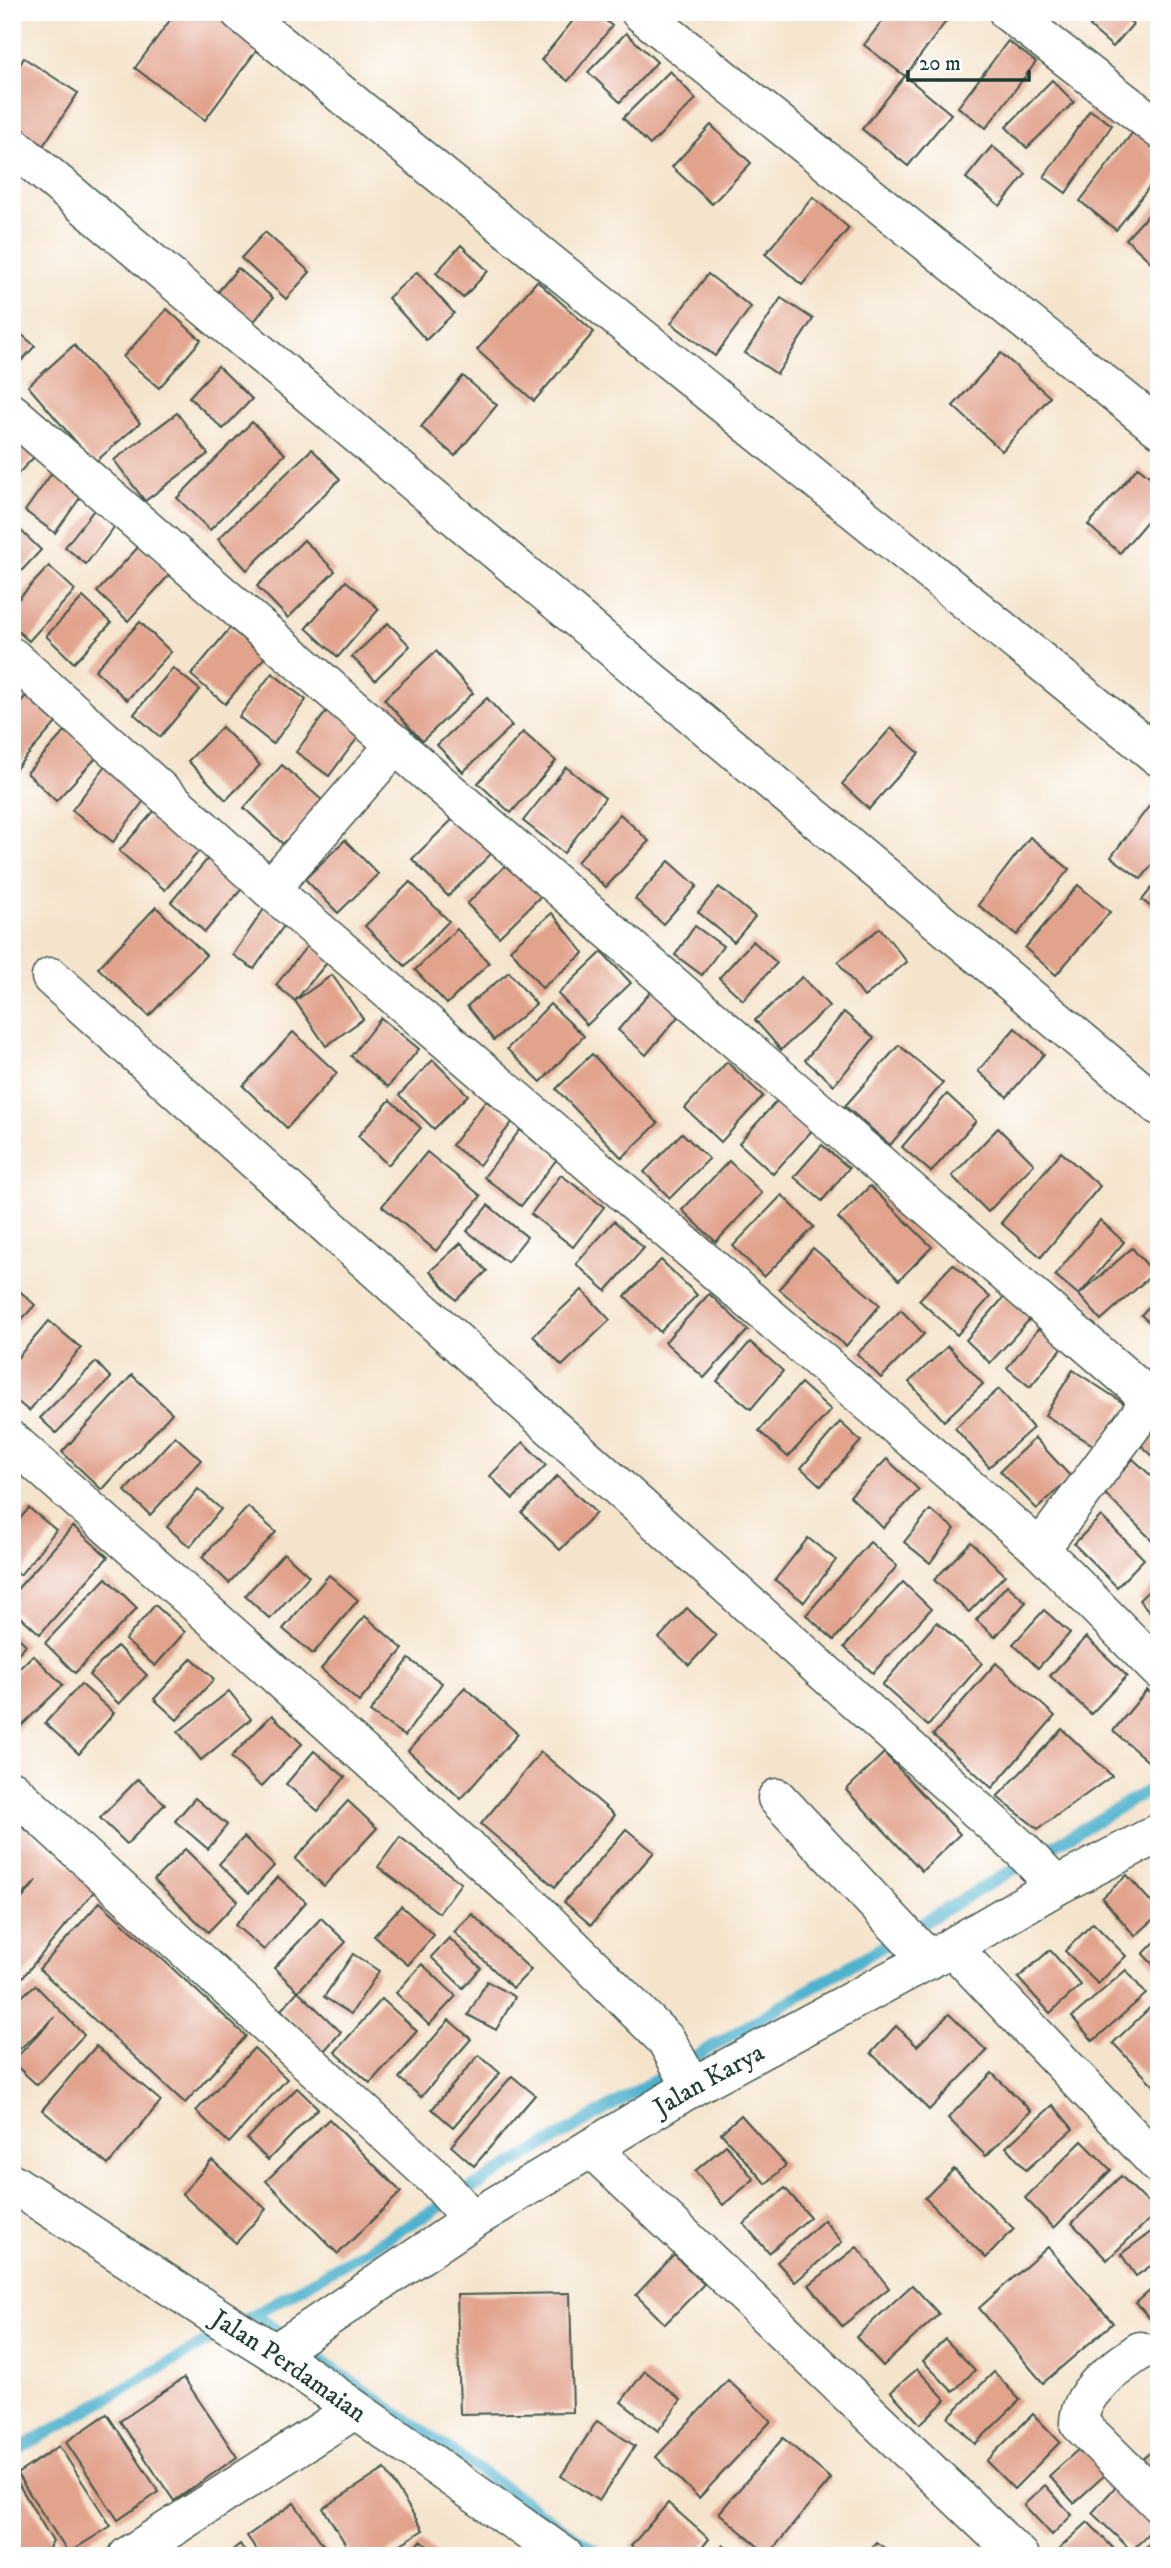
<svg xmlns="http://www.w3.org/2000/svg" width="1171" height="2568" viewBox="0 0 1171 2568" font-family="'IM FELL DW Pica',serif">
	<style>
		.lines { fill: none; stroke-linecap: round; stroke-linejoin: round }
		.stream { stroke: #4fb2ce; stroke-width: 12 }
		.building { fill: #e2a38d }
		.minor-casing { stroke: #3f564b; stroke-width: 41 }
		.minor { stroke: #fff; stroke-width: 38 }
		.labels { text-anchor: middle; stroke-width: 6; stroke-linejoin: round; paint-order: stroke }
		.street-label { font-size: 26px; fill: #1f3d34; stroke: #fff }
	</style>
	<rect width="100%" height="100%" fill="#fff"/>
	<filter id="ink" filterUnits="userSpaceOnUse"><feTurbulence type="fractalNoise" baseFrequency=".0143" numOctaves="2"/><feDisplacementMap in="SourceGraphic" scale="14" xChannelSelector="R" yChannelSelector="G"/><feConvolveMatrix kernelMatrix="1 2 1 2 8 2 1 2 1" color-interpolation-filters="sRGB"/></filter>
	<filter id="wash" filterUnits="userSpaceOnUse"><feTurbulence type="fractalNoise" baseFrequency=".00686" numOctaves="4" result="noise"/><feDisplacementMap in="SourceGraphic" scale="28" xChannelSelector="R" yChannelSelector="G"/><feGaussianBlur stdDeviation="1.57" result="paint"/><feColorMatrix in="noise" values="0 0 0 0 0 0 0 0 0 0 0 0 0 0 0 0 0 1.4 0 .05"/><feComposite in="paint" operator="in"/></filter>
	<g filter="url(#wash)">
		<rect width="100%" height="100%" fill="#f5e4cc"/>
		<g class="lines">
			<g class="stream">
				<polyline points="255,2315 603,2556"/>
				<polyline points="12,2453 339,2266 1159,1784"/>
			</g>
		</g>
		<g id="blocks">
			<g class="building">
				<polygon points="176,12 226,12 264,40 205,120 135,68"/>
				<polygon points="580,12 595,12 612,26 568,81 541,60"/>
				<polygon points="889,12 953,12 905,76 864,45"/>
				<polygon points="1103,12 1119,12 1133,24 1113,47 1090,27"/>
				<polygon points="626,33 657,62 620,102 588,72"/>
				<polygon points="1008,41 1036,62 986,128 958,107"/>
				<polygon points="24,58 78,93 41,149 12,130 12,77"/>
				<polygon points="670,71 696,99 650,145 623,118"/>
				<polygon points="905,76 951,114 908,166 862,129"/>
				<polygon points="1052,80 1074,102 1027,148 1006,127"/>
				<polygon points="1090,110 1112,125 1066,193 1044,177"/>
				<polygon points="711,125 751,163 712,204 672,167"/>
				<polygon points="1133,132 1159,152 1159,174 1116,230 1080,201"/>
				<polygon points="992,146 1026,174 1000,206 966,178"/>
				<polygon points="813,197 849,228 802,285 765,254"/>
				<polygon points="1159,203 1159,258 1153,264 1126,239"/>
				<polygon points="265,232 310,272 286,299 241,258"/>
				<polygon points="461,245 488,271 463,298 436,273"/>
				<polygon points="238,268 273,298 252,324 217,293"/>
				<polygon points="417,272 454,313 426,340 388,298"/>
				<polygon points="708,274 751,307 715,356 671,323"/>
				<polygon points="537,281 594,332 534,401 477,350"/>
				<polygon points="781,298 813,319 777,374 745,353"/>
				<polygon points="167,309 201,340 159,388 123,357"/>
				<polygon points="12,326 35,346 12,371"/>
				<polygon points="74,345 140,423 94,463 28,386"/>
				<polygon points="1001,353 1050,397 1002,451 953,406"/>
				<polygon points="218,366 252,399 223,429 189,397"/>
				<polygon points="463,376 497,405 455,456 421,427"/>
				<polygon points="177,413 208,454 145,501 114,460"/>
				<polygon points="252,422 285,454 210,530 177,498"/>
				<polygon points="12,434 35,456 12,480"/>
				<polygon points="312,449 340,479 247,570 218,539"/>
				<polygon points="57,466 87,488 55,533 25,511"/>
				<polygon points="1138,467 1159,484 1159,507 1120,553 1088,525"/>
				<polygon points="94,510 115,526 86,564 65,547"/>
				<polygon points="12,522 41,550 12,581"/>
				<polygon points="304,540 335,571 288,618 257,586"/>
				<polygon points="140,545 170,574 128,621 97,592"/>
				<polygon points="49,566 75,590 29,641 12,626 12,606"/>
				<polygon points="346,581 379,609 338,657 306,628"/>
				<polygon points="83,597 111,623 74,663 46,636"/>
				<polygon points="140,622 171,652 127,700 95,670"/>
				<polygon points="388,623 410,646 375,680 352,657"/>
				<polygon points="230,628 265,657 225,704 191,675"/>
				<polygon points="436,651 473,693 422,741 384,699"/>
				<polygon points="173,668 200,690 160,737 134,714"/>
				<polygon points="272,673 306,700 273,744 239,717"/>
				<polygon points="26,696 56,723 12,773 12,711"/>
				<polygon points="487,698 512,726 463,772 437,745"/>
				<polygon points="329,708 362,732 329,776 296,752"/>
				<polygon points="222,727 260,765 226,800 188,761"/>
				<polygon points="891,728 919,753 869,809 842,784"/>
				<polygon points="67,729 97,757 56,801 27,773"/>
				<polygon points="523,732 556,761 511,813 478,783"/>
				<polygon points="108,763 148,795 113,842 72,810"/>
				<polygon points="282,765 323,801 283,844 244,808"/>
				<polygon points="566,767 605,798 564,853 523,821"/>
				<polygon points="1153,801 1159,805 1159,856 1141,879 1111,857"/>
				<polygon points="155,810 201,849 165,890 119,851"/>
				<polygon points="459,813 495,850 448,896 412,859"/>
				<polygon points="620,814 649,841 606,887 577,862"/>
				<polygon points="1030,837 1069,869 1017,935 978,905"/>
				<polygon points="345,840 378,874 338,913 305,879"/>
				<polygon points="211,855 245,885 205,932 171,902"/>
				<polygon points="511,860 544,893 499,937 467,904"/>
				<polygon points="669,861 697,886 663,924 635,899"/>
				<polygon points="1159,879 1159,913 1142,900"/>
				<polygon points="410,882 449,921 405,966 365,926"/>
				<polygon points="1078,885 1110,912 1056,975 1025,948"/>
				<polygon points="719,887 755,917 734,942 698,912"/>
				<polygon points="156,907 206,955 149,1016 98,968"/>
				<polygon points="264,909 285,924 254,969 233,955"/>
				<polygon points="552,913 584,953 542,988 510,949"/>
				<polygon points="695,926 723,946 702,975 675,955"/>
				<polygon points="880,928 907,962 864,997 838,962"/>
				<polygon points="457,929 489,963 447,1004 415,970"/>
				<polygon points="311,941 331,958 295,1001 332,975 363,1019 326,1046 295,1001 276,985"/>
				<polygon points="753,941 777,963 743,1000 719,978"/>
				<polygon points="602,952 631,983 587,1025 558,994"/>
				<polygon points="509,972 536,1004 494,1040 467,1006"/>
				<polygon points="802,977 829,1006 781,1050 755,1020"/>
				<polygon points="654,988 682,1012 646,1055 618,1030"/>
				<polygon points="550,1004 584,1036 541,1082 507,1049"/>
				<polygon points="844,1012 874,1038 834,1085 805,1060"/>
				<polygon points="381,1018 419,1049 388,1087 351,1056"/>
				<polygon points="1015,1028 1044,1054 1007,1097 978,1071"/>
				<polygon points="293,1032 337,1073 287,1128 243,1086"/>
				<polygon points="899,1045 943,1083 890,1145 845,1106"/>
				<polygon points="592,1054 658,1123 622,1158 556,1089"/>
				<polygon points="433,1060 468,1095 434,1129 399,1095"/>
				<polygon points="727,1062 763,1096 721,1142 685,1108"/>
				<polygon points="947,1094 976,1121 931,1172 902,1147"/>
				<polygon points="782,1095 816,1126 773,1174 739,1143"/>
				<polygon points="390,1100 421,1128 388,1165 358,1136"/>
				<polygon points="486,1101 513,1121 479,1165 452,1145"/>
				<polygon points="998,1128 1034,1164 988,1212 952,1176"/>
				<polygon points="520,1130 557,1159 521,1206 484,1177"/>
				<polygon points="682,1133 709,1159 670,1198 644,1172"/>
				<polygon points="822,1145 849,1168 822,1201 794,1177"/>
				<polygon points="427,1152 481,1196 436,1251 382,1206"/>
				<polygon points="1061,1152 1100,1186 1041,1257 1001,1223"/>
				<polygon points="729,1161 762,1193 716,1242 682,1210"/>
				<polygon points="561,1175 604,1207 573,1247 531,1214"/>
				<polygon points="870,1186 932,1247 899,1280 838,1218"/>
				<polygon points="782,1195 814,1227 764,1277 733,1246"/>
				<polygon points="488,1205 527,1237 507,1262 467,1231"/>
				<polygon points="1100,1220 1124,1242 1079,1295 1132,1248 1154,1273 1101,1320 1079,1295 1055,1275"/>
				<polygon points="614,1221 644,1248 606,1291 576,1264"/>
				<polygon points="461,1243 487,1271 456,1300 430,1271"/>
				<polygon points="813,1248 880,1305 846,1346 779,1289"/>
				<polygon points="661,1260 697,1295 660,1332 625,1296"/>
				<polygon points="953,1264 990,1297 957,1335 919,1300"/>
				<polygon points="12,1284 35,1305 12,1330"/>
				<polygon points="582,1290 610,1320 562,1366 533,1336"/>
				<polygon points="709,1294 748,1330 704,1378 665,1342"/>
				<polygon points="1005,1296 1030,1319 990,1363 966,1340"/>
				<polygon points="1159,1296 1159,1331 1141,1315"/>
				<polygon points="901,1310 924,1334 881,1378 857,1354"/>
				<polygon points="49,1321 81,1348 29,1411 12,1397 12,1364"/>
				<polygon points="1043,1323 1067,1342 1030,1387 1007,1368"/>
				<polygon points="750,1342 783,1371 751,1409 717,1381"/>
				<polygon points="948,1346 983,1384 944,1421 909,1382"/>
				<polygon points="96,1362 111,1378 56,1433 40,1418"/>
				<polygon points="1073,1370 1125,1404 1098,1448 1045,1415"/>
				<polygon points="132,1375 172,1413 102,1490 62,1452"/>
				<polygon points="801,1383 831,1410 788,1457 759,1431"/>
				<polygon points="999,1389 1033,1428 989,1467 955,1428"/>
				<polygon points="1159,1409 1159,1452 1154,1457 1132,1437"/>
				<polygon points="840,1422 861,1441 821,1486 801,1468"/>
				<polygon points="175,1436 201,1460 150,1515 125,1491"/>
				<polygon points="1035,1438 1071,1477 1037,1509 1000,1471"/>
				<polygon points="523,1442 546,1465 513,1499 490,1476"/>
				<polygon points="887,1459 919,1490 883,1528 850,1496"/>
				<polygon points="1133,1459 1159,1483 1159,1539 1155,1543 1103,1492"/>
				<polygon points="557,1476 596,1513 560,1550 522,1513"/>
				<polygon points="198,1489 221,1509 190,1547 167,1527"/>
				<polygon points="248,1507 276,1532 229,1583 202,1557"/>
				<polygon points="29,1508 56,1530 20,1575 12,1569 12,1528"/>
				<polygon points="930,1510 955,1529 930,1563 904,1542"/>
				<polygon points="1101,1516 1144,1559 1117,1587 1074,1544"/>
				<polygon points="73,1526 108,1557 40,1634 12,1609 12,1595"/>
				<polygon points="808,1538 836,1560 804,1602 775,1580"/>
				<polygon points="870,1542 897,1566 834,1640 806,1615"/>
				<polygon points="971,1542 1005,1575 969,1612 934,1580"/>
				<polygon points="284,1553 309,1576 270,1619 245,1596"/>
				<polygon points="329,1575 358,1600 313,1654 283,1629"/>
				<polygon points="106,1578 137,1608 75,1673 45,1643"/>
				<polygon points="1159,1581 1159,1622 1139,1600"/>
				<polygon points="903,1582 931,1609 873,1673 844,1647"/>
				<polygon points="1007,1585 1026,1602 995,1637 976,1620"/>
				<polygon points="155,1605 185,1632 155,1666 125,1640"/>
				<polygon points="687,1608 716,1636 689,1665 659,1638"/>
				<polygon points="1044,1610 1070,1633 1038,1668 1013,1644"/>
				<polygon points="365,1616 403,1649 359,1702 321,1669"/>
				<polygon points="937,1622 982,1663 928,1726 882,1685"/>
				<polygon points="12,1631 26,1645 12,1660"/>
				<polygon points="1086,1637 1127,1676 1091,1714 1050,1676"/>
				<polygon points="117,1646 147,1675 119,1704 89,1675"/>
				<polygon points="33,1655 63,1685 12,1735 12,1676"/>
				<polygon points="192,1658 214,1679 177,1720 154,1699"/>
				<polygon points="409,1659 442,1683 405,1736 370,1712"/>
				<polygon points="996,1663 1055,1716 992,1788 933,1735"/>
				<polygon points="81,1684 114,1713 79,1754 45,1723"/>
				<polygon points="465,1687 518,1734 461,1799 408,1751"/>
				<polygon points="1147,1690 1159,1700 1159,1771 1113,1731"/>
				<polygon points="229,1691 251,1719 201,1760 178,1732"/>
				<polygon points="272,1715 302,1744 261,1787 231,1757"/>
				<polygon points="1062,1729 1112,1776 1038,1829 997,1797"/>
				<polygon points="314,1751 345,1777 318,1811 286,1784"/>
				<polygon points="541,1752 615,1815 555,1887 481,1824"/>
				<polygon points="884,1753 960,1834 922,1871 846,1790"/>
				<polygon points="138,1779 165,1804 127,1844 100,1818"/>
				<polygon points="195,1798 227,1825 208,1849 175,1821"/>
				<polygon points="348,1801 377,1828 324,1886 295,1859"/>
				<polygon points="18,1823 96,1889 22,1978 12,1969 12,1911 37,1880 12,1908 12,1829"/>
				<polygon points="626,1829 654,1852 591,1925 564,1902"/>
				<polygon points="244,1837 274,1866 249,1893 219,1864"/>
				<polygon points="400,1837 461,1883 439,1913 378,1867"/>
				<polygon points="185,1849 238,1901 208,1932 154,1880"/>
				<polygon points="1127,1875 1159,1911 1159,1915 1135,1936 1102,1898"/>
				<polygon points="278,1877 306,1902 264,1950 235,1925"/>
				<polygon points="100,1902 246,2036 185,2103 39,1969"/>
				<polygon points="401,1906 434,1935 408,1965 374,1936"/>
				<polygon points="472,1914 531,1970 513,1988 454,1932"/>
				<polygon points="321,1918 346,1942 298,1991 274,1968"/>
				<polygon points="1093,1923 1126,1956 1098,1984 1065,1951"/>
				<polygon points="449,1938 481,1968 463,1988 431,1957"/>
				<polygon points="1159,1938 1159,1971 1143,1954"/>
				<polygon points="1050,1950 1081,1985 1050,2013 1018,1978"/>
				<polygon points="353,1954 379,1971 351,2014 324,1997"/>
				<polygon points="422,1964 456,1996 429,2025 396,1993"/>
				<polygon points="1126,1970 1146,1994 1093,2041 1072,2017"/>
				<polygon points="487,1981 515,1997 496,2030 468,2015"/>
				<polygon points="35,1985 84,2035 37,2085 12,2062 55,2017 12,2056 12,2005"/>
				<polygon points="298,1991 341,2032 324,2051 281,2010"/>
				<polygon points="382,1999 417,2031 370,2083 335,2052"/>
				<polygon points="1159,1999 1159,2082 1154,2086 1113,2043"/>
				<polygon points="949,2014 987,2051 929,2110 871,2053 896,2026 917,2046"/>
				<polygon points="449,2020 471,2039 421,2097 399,2078"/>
				<polygon points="96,2046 161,2101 108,2165 42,2110"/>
				<polygon points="254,2048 287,2079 229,2143 196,2111"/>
				<polygon points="479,2055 500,2073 453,2127 432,2109"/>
				<polygon points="992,2073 1031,2111 986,2156 948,2118"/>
				<polygon points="512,2076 535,2095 474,2166 451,2146"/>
				<polygon points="297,2088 318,2108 268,2160 247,2139"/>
				<polygon points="1053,2105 1073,2129 1026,2170 1006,2147"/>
				<polygon points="741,2115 786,2165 766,2184 721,2133"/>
				<polygon points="329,2119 401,2192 338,2254 266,2181"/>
				<polygon points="1082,2141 1111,2170 1054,2228 1025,2198"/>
				<polygon points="726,2145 754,2179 723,2205 695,2171"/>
				<polygon points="212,2160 266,2209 236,2243 182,2194"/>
				<polygon points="954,2169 1014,2229 986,2258 925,2198"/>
				<polygon points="1121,2176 1157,2212 1107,2260 1072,2223"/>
				<polygon points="785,2188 810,2217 769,2253 744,2224"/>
				<polygon points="824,2220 842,2242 795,2282 777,2262"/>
				<polygon points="1159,2226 1159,2260 1136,2276 1121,2254"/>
				<polygon points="857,2247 889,2288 842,2326 809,2285"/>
				<polygon points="1048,2247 1113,2323 1043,2383 979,2308"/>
				<polygon points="674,2255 704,2284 665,2324 636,2295"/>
				<polygon points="1159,2283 1159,2329 1136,2303"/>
				<polygon points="912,2285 939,2314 883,2366 856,2337"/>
				<polygon points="570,2293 573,2412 460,2414 457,2295"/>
				<polygon points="945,2339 975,2370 953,2392 923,2361"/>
				<polygon points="917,2369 946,2400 920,2424 891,2392"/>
				<polygon points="645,2371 681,2400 658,2431 621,2402"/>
				<polygon points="994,2372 1020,2400 975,2444 948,2417"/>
				<polygon points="184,2378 237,2457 174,2501 120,2421"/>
				<polygon points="728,2380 771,2421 699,2498 656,2457"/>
				<polygon points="107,2414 159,2492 118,2520 66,2442"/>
				<polygon points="1033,2414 1060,2442 1014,2489 986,2461"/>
				<polygon points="597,2421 635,2446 599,2501 561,2476"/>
				<polygon points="783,2438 831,2479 768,2555 719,2513"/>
				<polygon points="1159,2444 1159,2480 1141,2461"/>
				<polygon points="59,2446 111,2526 68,2553 17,2474"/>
				<polygon points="1081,2447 1106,2474 1074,2503 1049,2476"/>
				<polygon points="385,2469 423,2530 382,2556 353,2556 323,2508"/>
				<polygon points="16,2480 53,2542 44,2556 12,2556 12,2482"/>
				<polygon points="1118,2484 1159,2521 1132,2551 1092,2513"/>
				<polygon points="1045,2485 1072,2515 1052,2535 1024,2505"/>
				<polygon points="294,2503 331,2556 261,2556 247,2536"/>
				<polygon points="668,2503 709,2539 695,2556 642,2556 631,2546"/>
				<polygon points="1088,2522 1116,2551 1111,2556 1068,2556 1060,2548"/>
				<polygon points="1159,2532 1159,2556 1138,2556"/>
				<polygon points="421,2541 440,2556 409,2556"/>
				<polygon points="876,2542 896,2556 866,2556"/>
				<polygon points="240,2544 248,2556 225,2556"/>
				<polygon points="723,2545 736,2556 715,2556"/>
			</g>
		</g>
	</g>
	<g filter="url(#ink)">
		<use href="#blocks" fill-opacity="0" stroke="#3f564b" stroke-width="2"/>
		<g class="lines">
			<defs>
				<g id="minor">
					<polyline points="240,12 1159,757"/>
					<polyline points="640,12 1159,428"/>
					<polyline points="1008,12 1159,129"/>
					<polyline points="12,145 1159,1106"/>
					<polyline points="12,413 1138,1388 1145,1399 1143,1411 1040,1549"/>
					<polyline points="12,657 270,889 1040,1549 1159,1670"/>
					<polyline points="270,889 396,744"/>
					<polyline points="51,977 1022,1850 1056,1886"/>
					<polyline points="12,1441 242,1644 526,1901 666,2040 692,2087"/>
					<polyline points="12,1790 437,2180 472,2220"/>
					<polyline points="777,1798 929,1960"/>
					<polyline points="952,1947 1159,2165"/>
					<polyline points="591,2148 1019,2556"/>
					<path id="s1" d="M12,2183L222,2320L275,2353L564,2556"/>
					<path d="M1140,2351C1116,2368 1080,2390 1079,2423L1159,2503"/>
					<path id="s2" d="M275,2353L472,2220L692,2087L952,1947L1056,1886L1159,1833"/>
					<polyline points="128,2556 354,2410"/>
				</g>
			</defs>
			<use href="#minor" class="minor-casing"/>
			<use href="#minor" class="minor"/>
		</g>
	</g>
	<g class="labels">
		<g class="street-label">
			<text dy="9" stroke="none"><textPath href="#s2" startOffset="513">Jalan Karya</textPath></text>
			<text dy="9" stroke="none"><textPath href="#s1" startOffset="332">Jalan Perdamaian</textPath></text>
		</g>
	</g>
	<rect width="1171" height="2568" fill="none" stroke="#fff" stroke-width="42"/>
	<path d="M908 70v10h121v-10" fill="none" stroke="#1f3d34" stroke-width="3.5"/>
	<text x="919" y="70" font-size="21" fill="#1f3d34" stroke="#ffffff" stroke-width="5" paint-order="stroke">20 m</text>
</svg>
